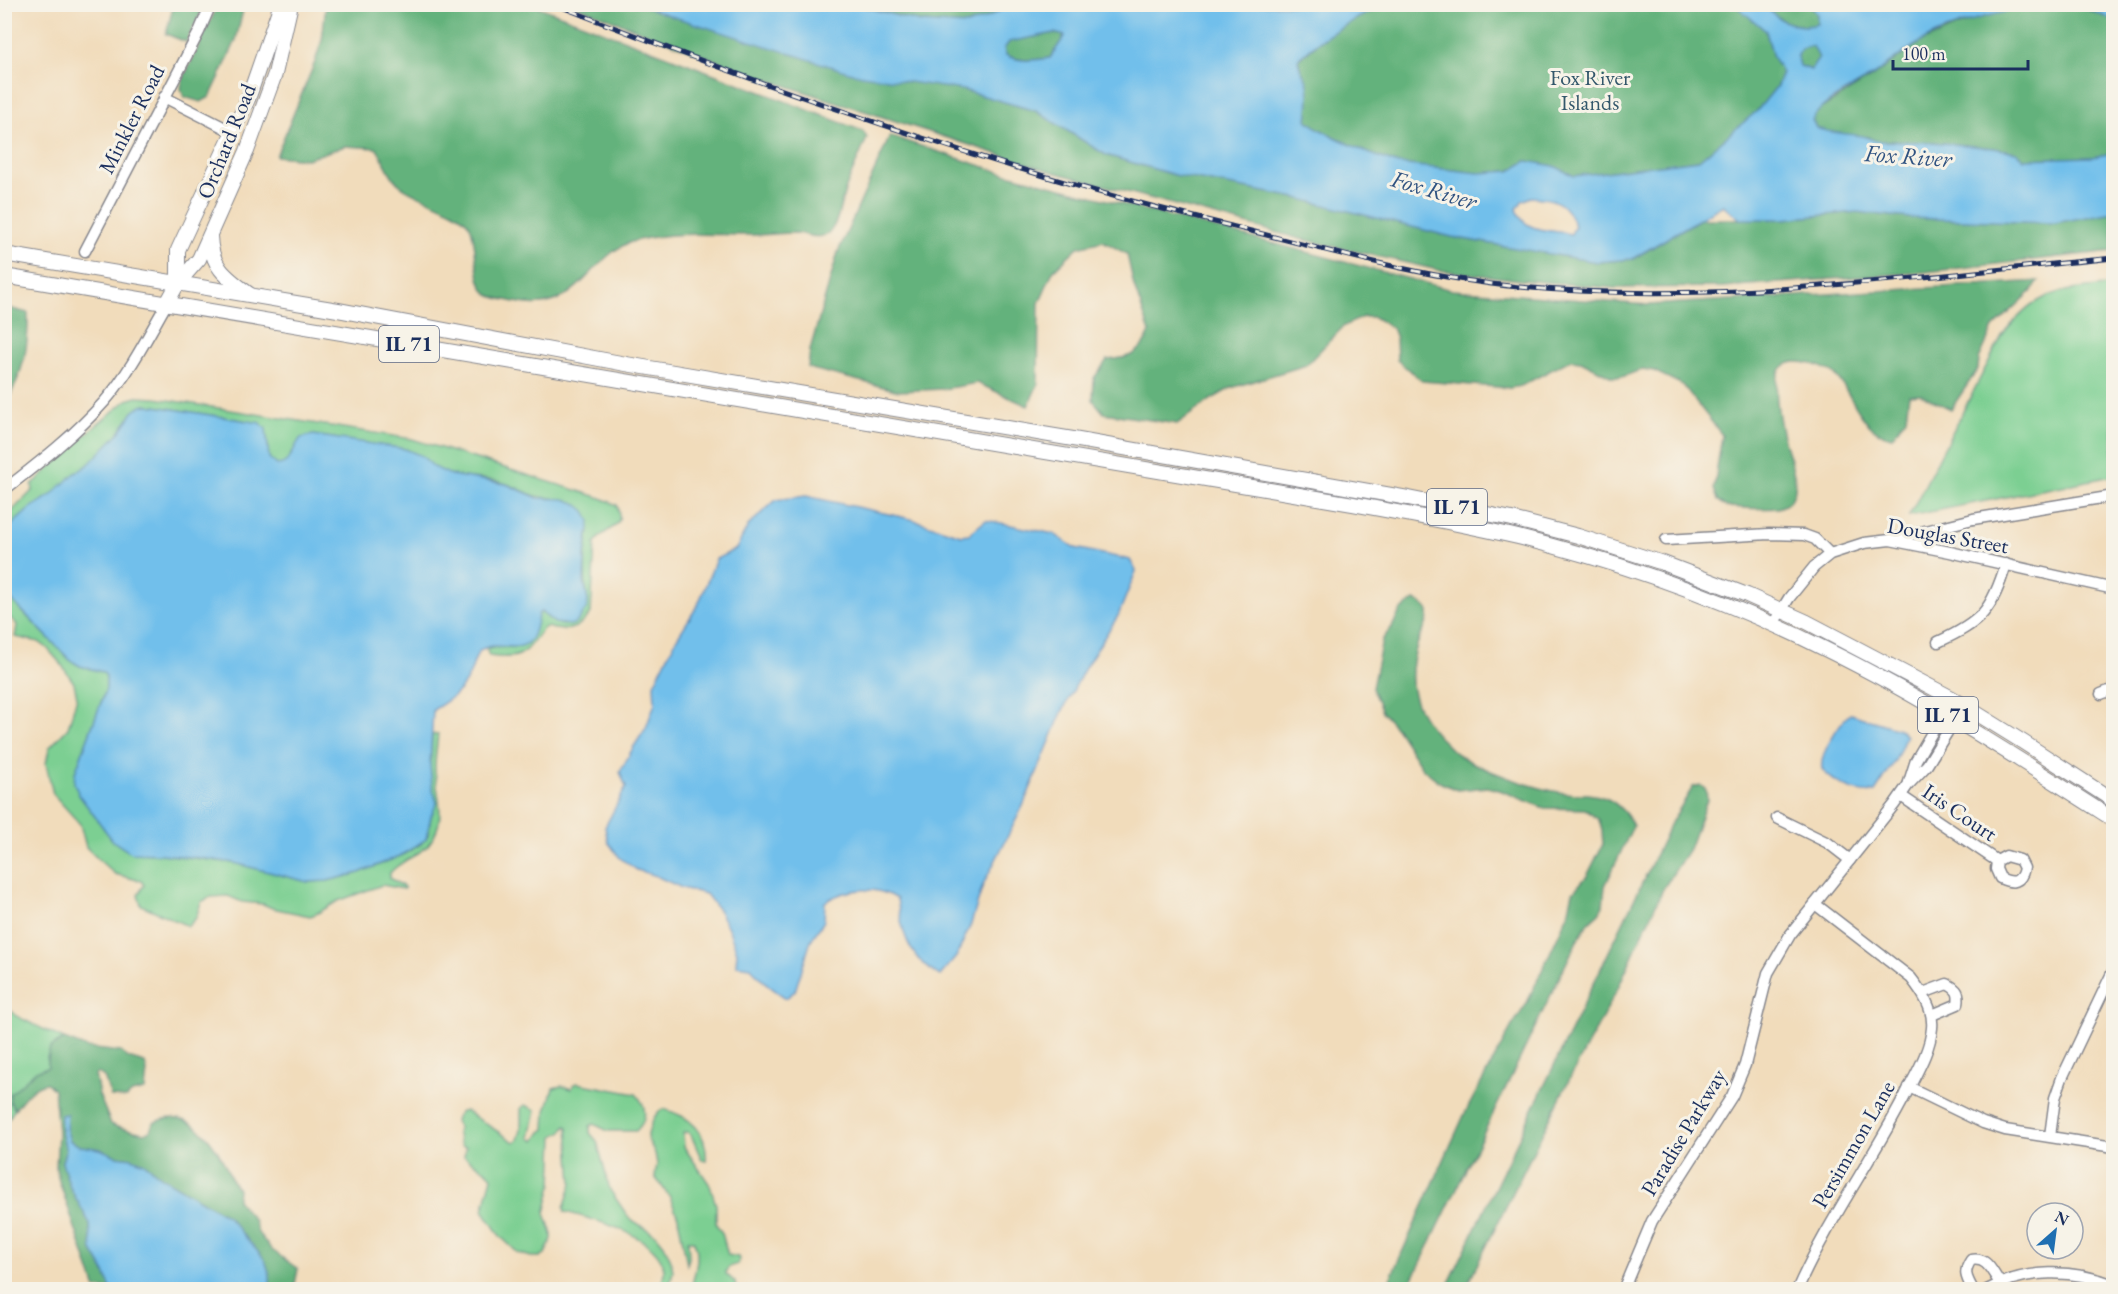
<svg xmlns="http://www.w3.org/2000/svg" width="2118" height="1294" viewBox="0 0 2118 1294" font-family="'EB Garamond',serif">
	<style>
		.green { fill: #7bcf92; stroke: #4b7f78; stroke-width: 1.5 }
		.forest { fill: #64b27c; stroke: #40706d; stroke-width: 1.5 }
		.water { fill: #71bfeb; stroke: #4677a4; stroke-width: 1.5; fill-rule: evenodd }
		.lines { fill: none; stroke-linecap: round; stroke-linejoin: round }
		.minor-casing { stroke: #86868c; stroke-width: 13 }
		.major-casing { stroke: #86868c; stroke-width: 16 }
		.minor { stroke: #fff; stroke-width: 10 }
		.major { stroke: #fff; stroke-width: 14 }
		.rail-casing { stroke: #1b2f5e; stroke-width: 5 }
		.rail { stroke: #f7f3e8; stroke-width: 3; stroke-dasharray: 9; stroke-linecap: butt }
		.labels { text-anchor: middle; stroke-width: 6; stroke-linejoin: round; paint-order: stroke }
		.shield { fill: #f7f3e8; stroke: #5d6a87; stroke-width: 1.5 }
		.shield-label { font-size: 21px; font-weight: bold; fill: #1b2f5e }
		.park-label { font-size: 22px; fill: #33576b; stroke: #f7f3e8 }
		.street-label { font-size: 22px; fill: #1b2f5e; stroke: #f7f3e8 }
		.water-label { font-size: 24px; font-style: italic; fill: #305381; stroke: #f7f3e8 }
	</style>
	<rect width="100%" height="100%" fill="#f7f3e8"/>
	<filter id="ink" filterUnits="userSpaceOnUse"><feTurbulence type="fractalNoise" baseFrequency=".0167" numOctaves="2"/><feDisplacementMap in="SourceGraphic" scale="12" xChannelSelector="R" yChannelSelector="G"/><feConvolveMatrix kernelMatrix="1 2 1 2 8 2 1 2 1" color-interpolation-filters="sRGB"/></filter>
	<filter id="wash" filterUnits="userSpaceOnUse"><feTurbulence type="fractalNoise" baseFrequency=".008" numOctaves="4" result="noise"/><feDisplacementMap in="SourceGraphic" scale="24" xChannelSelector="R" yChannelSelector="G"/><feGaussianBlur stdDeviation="1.35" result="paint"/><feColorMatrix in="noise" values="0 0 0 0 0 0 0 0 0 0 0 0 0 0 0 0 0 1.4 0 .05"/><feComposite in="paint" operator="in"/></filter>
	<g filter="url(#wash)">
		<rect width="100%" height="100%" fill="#f1dcbb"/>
		<g class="green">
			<path d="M2113,285V476L1909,516L2002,336C2039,288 2058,292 2113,285Z"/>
			<path d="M137,397L156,398L412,439L601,498L617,505C618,510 620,516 619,520C617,529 599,532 595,544L591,613C581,626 572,632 555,629C552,629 549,627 546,627C541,628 529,650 521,654C512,659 498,657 489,656L486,648L515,647L533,634L538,613L540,612L554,622L563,625L588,602C583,577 584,556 589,532L553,498C530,498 524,489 504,483C484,477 460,480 440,471C426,465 424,455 405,449L313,435L292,452L288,461L282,465H277L269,458L266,429L260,423L148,405L141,406L133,412L119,433L101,454L51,496L32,507L5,531V518L33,490L32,485L73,445L127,400Z"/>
			<path d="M4,593L70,660L80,666L103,672L106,676V689L75,773L79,795L113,841L131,853L161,854L234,863L308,882L327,881L359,873L403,855L421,844L428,835L431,816L436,803L432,786L430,766L432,735L438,734C437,745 435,757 435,768C436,796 449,819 428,845C417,857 400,861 390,873V878L404,887V889L382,885L338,901L316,914L310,916L272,908L263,904L242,902L228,896L211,897L201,902L196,918L188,926L141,905L138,895L144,885L141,881L115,874L99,860L86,847L80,824L53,794L46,764L49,748L68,728L77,697L74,683L61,664L47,648L39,642L15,637L17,625L14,621L5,615Z"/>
			<polygon points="4,1003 16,1016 64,1039 51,1047 47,1057 49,1067 10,1102 15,1109 5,1124"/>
			<path d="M577,1083L636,1094C647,1106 648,1120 636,1131H608L594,1124L590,1126V1133L597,1141L610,1190L629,1218L656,1235L664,1245L671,1260L673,1271L669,1289H656L662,1283C663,1279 664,1273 664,1269C659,1235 592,1219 565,1212L564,1208L572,1183L568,1127L566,1126L562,1132L554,1136L552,1185L545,1213L552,1234V1239L545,1254L540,1257H531L518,1253L500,1236L483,1210L492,1177C487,1168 472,1164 464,1156L466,1147L461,1146L457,1132L459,1128L455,1121C456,1114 460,1111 466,1111L514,1142L518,1140L521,1130V1108L525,1105L536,1110L530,1138L535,1141L541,1132L545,1129L546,1111L553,1088L562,1086L572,1089L573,1085Z"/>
			<path d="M663,1109C690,1116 708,1132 706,1161L702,1160L691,1135L687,1132L683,1133L684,1147L710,1185L716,1205V1224L722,1233L728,1255L738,1257L739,1259L738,1264C732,1266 726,1266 726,1274L735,1282L736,1289H691C694,1275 702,1254 693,1240H688L689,1258L687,1264L678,1217L670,1197L655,1177L657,1164L655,1153L647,1138C650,1128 653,1113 663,1109Z"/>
		</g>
		<g class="forest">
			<path d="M326,4L534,5L863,131L867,138C859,158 849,177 843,197C839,209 838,226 827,234C818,240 806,234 796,233C781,233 766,235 751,235C710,235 678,231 638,240C589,251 581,318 515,302C508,300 496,299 489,295C473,285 478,242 470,226C460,209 418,199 400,185C389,177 385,159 376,148L345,146L307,159L276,156L315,62L322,40Z"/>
			<path d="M1735,4L1766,31L1773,57L1782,73L1777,86L1757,111L1699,160L1574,176L1554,166L1527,161L1510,171L1479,173L1398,164L1363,151L1319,129L1307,120C1308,108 1310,95 1307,83C1304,74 1300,72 1298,60C1324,35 1353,19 1385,5Z"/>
			<polygon points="176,5 205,5 186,42 166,34 172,11"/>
			<polygon points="218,5 244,6 236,40 221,74 210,97 201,102 184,97 181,89 182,81"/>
			<polygon points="574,5 641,5 671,16 963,90 1036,111 1106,155 1175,175 1297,198 1452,237 1597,262 1633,259 1700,219 1782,219 1857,212 1910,218 2054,223 2113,212 2113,251 1925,272 1723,287 1614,288 1521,280 1438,270 1297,238 1050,171 759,77"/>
			<polygon points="856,5 1009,5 993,15 967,25 921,22"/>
			<path d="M1765,5H1810L1817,14V25C1798,29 1776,21 1765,5Z"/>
			<polygon points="2054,6 2080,7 2113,20 2113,153 2093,157 2024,159 2016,152 1993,148 1932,142 1875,141 1869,137 1830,133 1816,128 1812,120 1817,111 1870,78 1921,42 1972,20 2002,11"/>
			<path d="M1054,33L1065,36L1050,58C1035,60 1020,62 1006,55L1004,49L1008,42Z"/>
			<polygon points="1814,45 1819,58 1812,70 1800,66 1797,55 1801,49"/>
			<path d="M890,136L1000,172L1452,290L1649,305L2039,281L2033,290L1993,328L1979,359L1978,369L1951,409L1920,394L1909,395L1906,418L1892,437C1863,433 1854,399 1838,378C1829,367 1796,356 1784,366C1769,377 1780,424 1784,441C1789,460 1808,496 1781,507C1771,511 1738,507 1726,507L1718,500L1714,489L1722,435L1683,385L1654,371L1643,369L1622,377H1612L1581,361L1570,360L1521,386L1510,388L1422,381L1397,360L1396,338L1392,328L1374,317H1363L1344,326L1306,365L1231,388L1212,399L1177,424L1104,413L1093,400L1094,378L1107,360C1131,358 1141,354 1150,332L1134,286L1127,254L1103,241L1078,247L1053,271L1039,303L1038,384L1028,406L977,383L943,389L899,391L808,368L810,350L838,252Z"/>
			<path d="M5,307L28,313C29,349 23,373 5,405Z"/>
			<path d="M1415,600C1420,603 1427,606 1428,612C1430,621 1421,633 1418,642C1405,681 1412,708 1440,738C1446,743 1451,750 1457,754C1484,771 1532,788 1564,793C1578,795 1591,792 1605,798C1616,802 1628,814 1633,826L1605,886L1603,906L1599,913L1588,923L1577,941L1408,1289L1385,1290L1465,1113L1512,1026L1526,1005L1568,914L1573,892L1587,876L1603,844L1602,831L1599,820L1585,809L1544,808L1502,791L1487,787L1458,790L1441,783L1422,768L1397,729L1382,712L1372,688L1382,640L1392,627L1400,611Z"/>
			<polygon points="1700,785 1706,790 1707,800 1689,849 1663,889 1616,992 1568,1082 1465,1289 1446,1289 1672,821 1693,787"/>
			<path d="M64,1039L87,1048L121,1052L128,1058L145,1063L147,1071L145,1090L132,1093L126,1098L111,1097L104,1077L98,1073L95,1075L99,1095L111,1124L117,1127L144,1133L150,1131L153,1123C189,1106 213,1139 227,1169C231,1177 231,1182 238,1189L237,1200L254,1220L258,1233L272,1250L298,1269L294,1289H270V1276L265,1260L227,1216L163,1178L144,1163L132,1158L116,1156L100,1149L80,1146L70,1141L66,1129V1114L61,1129L66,1150L62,1162L70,1187L90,1224L92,1250L105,1272L111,1289H96L59,1181L56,1168L58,1133L54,1090L47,1083C33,1084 23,1099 15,1109L10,1102V1094L36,1071L48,1067C49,1048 46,1050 64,1039Z"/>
		</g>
		<g class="water">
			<path d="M641,5H856L921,22L967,25L993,15L1009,5H1385C1353,19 1324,35 1298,59C1299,71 1303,72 1307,81C1311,93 1308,108 1307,120L1319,129L1363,151L1398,164L1479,173L1510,171L1527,161L1554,166L1574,176L1699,160L1757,111L1777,86L1782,73L1773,57L1766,31L1735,5H1765C1776,21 1798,30 1817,24V14L1810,5H2113V20C2103,16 2090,9 2079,7C2037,0 1956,20 1919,43C1902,53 1887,66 1870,77C1851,90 1823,100 1812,120L1816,128C1834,135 1860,132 1875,141L1932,142L1993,148L2016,152L2024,159L2093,157L2113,153V212L2054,223L1910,218L1857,212L1782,219H1740L1723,205L1632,259L1597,262L1452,237L1297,198L1175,175L1106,155L1036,111L963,90L855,74L671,16ZM1054,33L1065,36L1050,58C1035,60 1020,63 1006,55L1004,49L1009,42ZM1813,46L1819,58L1811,70L1800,66L1797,55L1801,49ZM1531,197C1555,198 1566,202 1575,226L1571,234C1552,229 1523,234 1517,209L1522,201Z"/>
			<path d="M148,405L260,423L266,429L269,458L277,465C292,464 292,448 301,438L313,435L405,449L422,456L434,467L451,475L506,484L538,498L564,499L575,503L585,511L590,521L585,554L584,581L588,602L586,609L576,623L570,625L555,623L541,612L539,613C536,621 536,633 530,640C518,656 490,637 478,653C475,658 473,665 471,671C463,691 451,699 433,710L430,766L432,786L437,803L431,816L426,839L402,855L359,873L327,881L308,882L234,863L200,858L161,854L131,853L113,841L79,795L74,783L75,773L106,689V676L103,672L80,666L70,660L5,593V531L32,507L50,496L74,474L87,466L119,433L133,412L141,406Z"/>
			<path d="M806,496L911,519L961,535L969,534L986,520L1054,534L1075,548L1130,560L1136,571L1118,616L1086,666L1062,712L1023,806L983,885L971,924L956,957L940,976C907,957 903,934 897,899C875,885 846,888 825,902L824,921L811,940L795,991L786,998C772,989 760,980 751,967L736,965L737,952L729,930L719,911L706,894L682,888L656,876L637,870L620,858L608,842L605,827L626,787L620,772L633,748L646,728L655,703L654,684L677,638L698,605L716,559L736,549L748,526L776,500Z"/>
			<path d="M1850,714L1899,729L1906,736L1895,761L1875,792C1857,795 1833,783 1822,769C1819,755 1839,723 1850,714Z"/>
			<polygon points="67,1114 66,1129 70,1141 80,1146 100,1149 116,1156 132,1158 144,1163 163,1178 227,1216 265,1260 270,1276 270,1289 111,1289 105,1272 92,1250 90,1224 70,1187 62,1162 66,1150 61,1129 61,1115"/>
		</g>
	</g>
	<g filter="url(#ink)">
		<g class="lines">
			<defs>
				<g id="minor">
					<polyline points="164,97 233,132"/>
					<polyline points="85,251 199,32 211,4"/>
					<path d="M4,490C40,462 75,435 105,401C130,372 148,336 167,303"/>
					<polyline points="1893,539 1973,519 2114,496"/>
					<polyline points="1666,540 1769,534 1804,535 1815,539 1830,554"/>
					<polyline points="1773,624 1789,598 1814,567 1830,554 1864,543 1890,540 1950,552 2114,589"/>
					<path d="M1938,642C1982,622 1992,610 2006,564"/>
					<polyline points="2101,694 2114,689"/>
					<polyline points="1909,782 1916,760 1952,698"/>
					<polyline points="1901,796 1997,861"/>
					<polyline points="1777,818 1828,843 1850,860"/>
					<path d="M2006,856L2020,860L2024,868C2021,883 2013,884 2000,878L1996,869L1997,861Z"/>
					<path d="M1923,993L1947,984C1957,989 1960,993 1958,1004L1932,1015"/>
					<polyline points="1909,1087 1983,1123 2005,1130 2114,1147"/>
					<polyline points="2050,1136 2055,1098 2062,1078 2114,969"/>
					<polyline points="1623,1290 1652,1221 1732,1096 1745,1065 1768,973 1790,935 1894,805 1908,785 1927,765 1964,705"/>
					<path d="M1797,1290C1827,1222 1871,1162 1905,1096C1915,1075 1930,1052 1932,1028C1934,1009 1922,992 1911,978L1815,904"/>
					<path d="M1973,1290C1966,1277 1963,1272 1971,1260C1988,1257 1991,1271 2000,1283"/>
					<path d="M1987,1290C2026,1268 2073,1269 2114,1285"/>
				</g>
				<g id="major">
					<path d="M210,236C211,267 226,277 249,294"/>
					<polyline points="4,254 338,310 626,364 1073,439 1408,498 1512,519 1578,536 1663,563 1747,595 1807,622 1952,698 2023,742 2114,801"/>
					<path d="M4,276L1353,504C1408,514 1463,524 1518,537C1623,563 1727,600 1825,649C1925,698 2019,759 2114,820"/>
					<polyline points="178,283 178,250 248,99 281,4"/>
					<polyline points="167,303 178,283 199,259 247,151 275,74 291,4"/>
				</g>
			</defs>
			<use href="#minor" class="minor-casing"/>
			<use href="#major" class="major-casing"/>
			<use href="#minor" class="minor"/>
			<use href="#major" class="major"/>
			<defs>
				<path id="rail" d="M554,4C724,71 896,133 1071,184C1128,201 1186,215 1243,229C1334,252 1425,278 1519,287C1718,305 1916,277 2114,258"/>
			</defs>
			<use href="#rail" class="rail-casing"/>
			<use href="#rail" class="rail"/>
		</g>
	</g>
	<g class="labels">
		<g class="shield">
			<rect x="379" y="326" width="60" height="36" rx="4.5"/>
			<rect x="1427" y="489" width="60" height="36" rx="4.5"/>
			<rect x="1918" y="697" width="60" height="36" rx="4.5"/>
		</g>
		<g class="shield-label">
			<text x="409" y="351">IL 71</text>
			<text x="1457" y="514">IL 71</text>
			<text x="1948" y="722">IL 71</text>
		</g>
		<g class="park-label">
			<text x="1590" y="85">Fox River<tspan x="1590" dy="25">Islands</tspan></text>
		</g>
		<g class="street-label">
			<text transform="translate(131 119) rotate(-63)" y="8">Minkler Road</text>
			<text transform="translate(226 141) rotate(-68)" y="8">Orchard Road</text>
			<text transform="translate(1948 535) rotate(10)" y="8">Douglas Street</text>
			<text transform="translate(1960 812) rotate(34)" y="8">Iris Court</text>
			<text transform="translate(1683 1132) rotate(-59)" y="8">Paradise Parkway</text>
			<text transform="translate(1853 1144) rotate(-60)" y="8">Persimmon Lane</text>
		</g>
		<g class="water-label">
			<text transform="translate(1908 156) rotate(4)" y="8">Fox River</text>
			<text transform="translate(1434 190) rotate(16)" y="8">Fox River</text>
		</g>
	</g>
	<rect width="2118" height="1294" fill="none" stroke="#f7f3e8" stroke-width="24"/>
	<g transform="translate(2055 1231) rotate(28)"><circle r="28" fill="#f7f3e8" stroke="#9fa5b1" stroke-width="1.5"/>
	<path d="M0-4.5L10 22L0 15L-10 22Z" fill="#1f6fb2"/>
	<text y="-9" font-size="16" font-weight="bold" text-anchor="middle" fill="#1b2f5e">N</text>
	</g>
	<path d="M1893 60v9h135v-9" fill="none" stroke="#1b2f5e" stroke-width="3"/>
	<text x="1902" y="60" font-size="18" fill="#1b2f5e" stroke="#f7f3e8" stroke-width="4.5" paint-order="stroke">100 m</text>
</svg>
